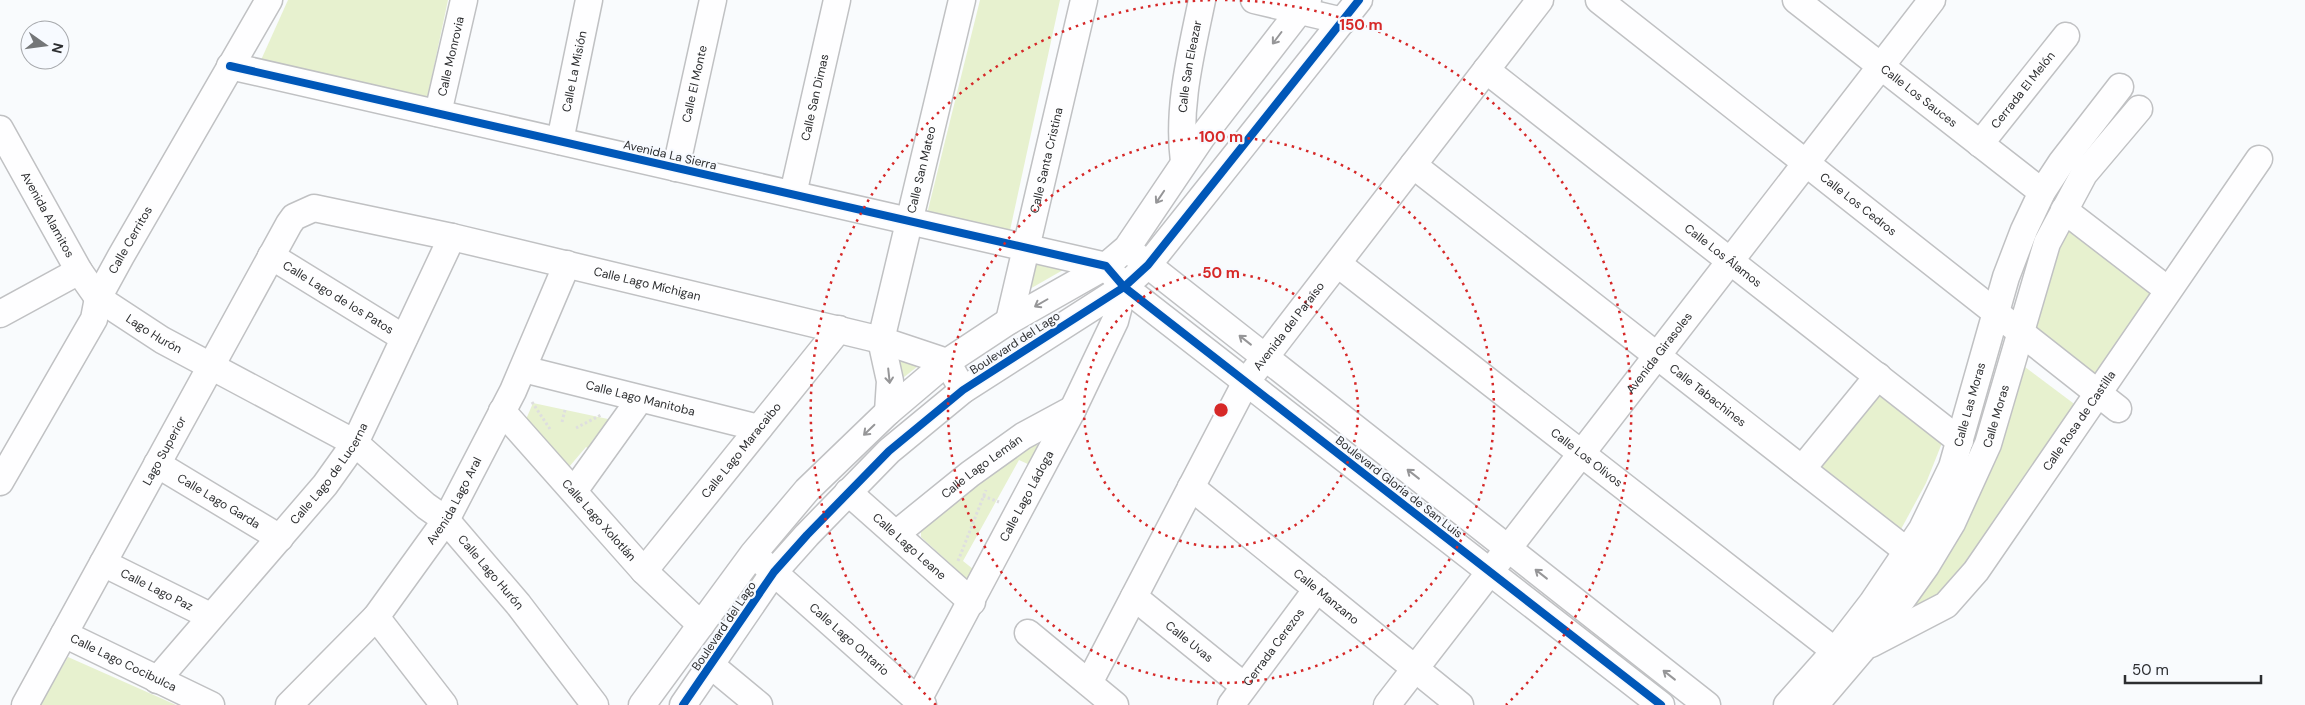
<svg xmlns="http://www.w3.org/2000/svg" width="2305" height="705" viewBox="0 0 2305 705" font-family="'DM Sans',sans-serif">
	<style>
		.green { fill: #e7f1cf }
		.lines { fill: none; stroke-linecap: round; stroke-linejoin: round }
		.minor-casing { stroke: #c0c1c3; stroke-width: 29 }
		.path { stroke: #dededf; stroke-width: 3; stroke-dasharray: 2.5 2.5; stroke-linecap: butt }
		.minor { stroke: #fefeff; stroke-width: 26 }
		.cycleway-casing { stroke: #f7faff; stroke-width: 11 }
		.cycleway { stroke: #0057b8; stroke-width: 8 }
		.oneway { stroke: #969698 }
		.ring { fill: none; stroke: #d62828; stroke-width: 2.5; stroke-dasharray: 2.5 5 }
		.labels { text-anchor: middle; stroke-width: 4.5; stroke-linejoin: round; paint-order: stroke }
		.street-label { font-size: 12px; fill: #2d2e30; stroke: #f7faff }
		.centre { fill: #d62828; stroke: #f7faff; stroke-width: 2.5 }
		.ring-label { font-size: 15px; text-anchor: middle; font-weight: bold; fill: #d62828; stroke: #f7faff; stroke-width: 4.5; stroke-linejoin: round; paint-order: stroke }
	</style>
	<rect width="100%" height="100%" fill="#f9fbfd"/>
	<g class="green">
		<polygon points="288,0 448,0 426,104 261,60"/>
		<polygon points="980,0 1060,0 1009,235 926,218"/>
		<polygon points="2068,219 2162,291 2096,383 2029,333"/>
		<polygon points="1036,263 1063,270 1028,290"/>
		<polygon points="894,355 922,363 899,381"/>
		<polygon points="2021,364 2077,406 1959,583 1903,618"/>
		<polygon points="1878,389 1944,438 1926,483 1900,531 1817,465"/>
		<polygon points="533,403 622,422 607,423 592,441 604,452 599,457 586,447 563,474 521,431"/>
		<polygon points="1033,444 1038,445 1040,450 1030,465 1019,460 963,561 973,569 967,579 921,537 921,532 966,491"/>
		<polygon points="68,657 165,700 176,705 40,705"/>
	</g>
	<g class="lines">
		<defs>
			<g id="minor">
				<polyline points="1254,0 1343,21"/>
				<path id="s1" d="M1599,0L2118,409"/>
				<path id="s2" d="M1796,0L2042,192"/>
				<polyline points="230,66 1106,266 1124,287 1661,705"/>
				<path id="s3" d="M1486,70L1960,441"/>
				<path id="s4" d="M438,113L464,0"/>
				<path id="s5" d="M0,129L79,271L98,298L162,340L355,443L426,506L446,520L518,604L595,705"/>
				<path id="s6" d="M560,141L589,0"/>
				<path id="s7" d="M1980,144L2066,36"/>
				<path id="s8" d="M1184,162C1177,107 1191,54 1202,0"/>
				<path id="s9" d="M1413,165L1921,562"/>
				<path id="s10" d="M676,168L713,0"/>
				<path id="s11" d="M793,194L837,0"/>
				<polyline points="2064,210 2168,290"/>
				<polyline points="1134,254 1707,705"/>
				<path id="s12" d="M271,256L404,338"/>
				<path id="s13" d="M1338,264L1835,651"/>
				<polyline points="0,314 79,271"/>
				<path id="s14" d="M1009,321L1084,0"/>
				<path id="s15" d="M523,369L759,428"/>
				<path id="s16" d="M502,411L644,571L701,625"/>
				<path id="s17" d="M888,412L890,381L881,340L962,0"/>
				<path id="s18" d="M157,464L280,538"/>
				<polyline points="1802,469 1878,376"/>
				<path id="s19" d="M0,482L94,319L98,298L121,256L269,0"/>
				<path id="s20" d="M1191,487L1460,705"/>
				<polyline points="574,491 640,399"/>
				<path id="s21" d="M848,492L972,602"/>
				<path id="s22" d="M896,534L970,474L1023,436L1073,409"/>
				<path id="s23" d="M761,561L923,705"/>
				<path id="s24" d="M103,563L210,616"/>
				<path id="s25" d="M644,571L839,329"/>
				<path id="s26" d="M1134,597L1244,686"/>
				<polyline points="376,617 444,705"/>
				<polyline points="1028,633 1115,705"/>
				<path id="s27" d="M64,634L211,705"/>
				<path id="s28" d="M1871,644L1946,605L1976,571L2259,159"/>
				<polyline points="712,666 759,705"/>
				<path id="s29" d="M157,680L325,485L355,443L452,237"/>
				<path id="s30" d="M1089,683L1246,382L1540,0"/>
				<path id="s31" d="M918,700L1073,409L1115,321L1124,287"/>
				<path id="s32" d="M25,705L289,224L294,217L314,208L452,237L881,340L947,362L963,390"/>
				<path id="s33" d="M289,705L376,617L446,520L513,391L567,264"/>
				<polyline points="642,705 753,554 807,490 888,412 947,362 1009,321 1106,266 1127,248 1202,137 1308,0"/>
				<polyline points="683,705 774,572 807,535 889,451 963,390 1124,287 1148,265 1359,0"/>
				<path id="s34" d="M1231,705L1317,589"/>
				<path id="s35" d="M1387,705L1932,0"/>
				<path id="s36" d="M1787,705L1835,651L1872,603L1922,529L1952,467L2006,277L2024,230L2042,192L2061,163L2120,87"/>
				<path id="s37" d="M1815,705L1889,618L1926,566L1952,523L1988,444L2047,243L2084,174L2139,109"/>
			</g>
		</defs>
		<use href="#minor" class="minor-casing"/>
		<g class="path">
			<polyline points="532,402 550,429"/>
			<polyline points="562,422 565,410"/>
			<polyline points="576,428 601,415"/>
			<polyline points="983,496 999,502"/>
			<polyline points="958,561 986,490"/>
		</g>
		<use href="#minor" class="minor"/>
		<defs>
			<g id="cycleway">
				<polyline points="230,66 1106,266 1124,287 1661,705"/>
				<polyline points="683,705 774,572 807,535 889,451 963,390 1124,287 1148,265 1359,0"/>
			</g>
		</defs>
		<use href="#cycleway" class="cycleway-casing"/>
		<use href="#cycleway" class="cycleway"/>
	</g>
	<defs><path id="oneway-shaft" d="M-6 0H5M1.5-3L5.5 0L1.5 3" fill="none" stroke-width="1.6" stroke-linecap="round" stroke-linejoin="round" transform="scale(1.25)"/></defs>
	<g class="oneway">
		<use href="#oneway-shaft" transform="translate(1277 38) rotate(127)"/>
		<use href="#oneway-shaft" transform="translate(1160 197) rotate(124)"/>
		<use href="#oneway-shaft" transform="translate(1041 303) rotate(150)"/>
		<use href="#oneway-shaft" transform="translate(1245 340) rotate(-142)"/>
		<use href="#oneway-shaft" transform="translate(889 376) rotate(84)"/>
		<use href="#oneway-shaft" transform="translate(869 430) rotate(136)"/>
		<use href="#oneway-shaft" transform="translate(1413 474) rotate(-142)"/>
		<use href="#oneway-shaft" transform="translate(1541 574) rotate(-142)"/>
		<use href="#oneway-shaft" transform="translate(1669 675) rotate(-142)"/>
	</g>
	<g class="ring">
		<circle cx="1221" cy="410" r="137"/>
		<circle cx="1221" cy="410" r="273"/>
		<path d="M936 705A410 410 0 0 1 1217 0M1225 0A410 410 0 0 1 1506 705"/>
	</g>
	<g class="labels">
		<g class="street-label">
			<text dy="4" stroke="none"><textPath href="#s4" startOffset="58">Calle Monrovia</textPath></text>
			<text dy="4" stroke="none"><textPath href="#s8" startOffset="96">Calle San Eleazar</textPath></text>
			<text dy="4" stroke="none"><textPath href="#s6" startOffset="71">Calle La Misión</textPath></text>
			<text dy="4" stroke="none"><textPath href="#s10" startOffset="86">Calle El Monte</textPath></text>
			<text dy="4" stroke="none"><textPath href="#s7" startOffset="69">Cerrada El Melón</textPath></text>
			<text dy="4" stroke="none"><textPath href="#s2" startOffset="156">Calle Los Sauces</textPath></text>
			<text dy="4" stroke="none"><textPath href="#s11" startOffset="99">Calle San Dimas</textPath></text>
			<text transform="translate(670 155) rotate(13)" y="4">Avenida La Sierra</text>
			<text dy="4" stroke="none"><textPath href="#s14" startOffset="165">Calle Santa Cristina</textPath></text>
			<text dy="4" stroke="none"><textPath href="#s17" startOffset="248">Calle San Mateo</textPath></text>
			<text dy="4" stroke="none"><textPath href="#s1" startOffset="330">Calle Los Cedros</textPath></text>
			<text dy="4" stroke="none"><textPath href="#s5" startOffset="98">Avenida Alamitos</textPath></text>
			<text dy="4" stroke="none"><textPath href="#s19" startOffset="276">Calle Cerritos</textPath></text>
			<text dy="4" stroke="none"><textPath href="#s3" startOffset="301">Calle Los Álamos</textPath></text>
			<text dy="4" stroke="none"><textPath href="#s32" startOffset="921">Calle Lago Míchigan</textPath></text>
			<text dy="4" stroke="none"><textPath href="#s12" startOffset="79">Calle Lago de los Patos</textPath></text>
			<text dy="4" stroke="none"><textPath href="#s30" startOffset="410">Avenida del Paraíso</textPath></text>
			<text dy="4" stroke="none"><textPath href="#s5" startOffset="262">Lago Hurón</textPath></text>
			<text transform="translate(1015 343) rotate(-33)" y="4">Boulevard del Lago</text>
			<text dy="4" stroke="none"><textPath href="#s35" startOffset="445">Avenida Girasoles</textPath></text>
			<text dy="4" stroke="none"><textPath href="#s9" startOffset="374">Calle Tabachines</textPath></text>
			<text dy="4" stroke="none"><textPath href="#s15" startOffset="121">Calle Lago Manitoba</textPath></text>
			<text dy="4" stroke="none"><textPath href="#s36" startOffset="356">Calle Las Moras</textPath></text>
			<text dy="4" stroke="none"><textPath href="#s37" startOffset="344">Calle Moras</textPath></text>
			<text dy="4" stroke="none"><textPath href="#s28" startOffset="312">Calle Rosa de Castilla</textPath></text>
			<text dy="4" stroke="none"><textPath href="#s25" startOffset="155">Calle Lago Maracaibo</textPath></text>
			<text dy="4" stroke="none"><textPath href="#s32" startOffset="290">Lago Superior</textPath></text>
			<text dy="4" stroke="none"><textPath href="#s13" startOffset="315">Calle Los Olivos</textPath></text>
			<text dy="4" stroke="none"><textPath href="#s22" startOffset="109">Calle Lago Lemán</textPath></text>
			<text dy="4" stroke="none"><textPath href="#s29" startOffset="269">Calle Lago de Lucerna</textPath></text>
			<text transform="translate(1399 487) rotate(38)" y="4">Boulevard Gloria de San Luis</text>
			<text dy="4" stroke="none"><textPath href="#s31" startOffset="231">Calle Lago Ládoga</textPath></text>
			<text dy="4" stroke="none"><textPath href="#s18" startOffset="72">Calle Lago Garda</textPath></text>
			<text dy="4" stroke="none"><textPath href="#s33" startOffset="264">Avenida Lago Aral</textPath></text>
			<text dy="4" stroke="none"><textPath href="#s16" startOffset="146">Calle Lago Xolotlán</textPath></text>
			<text dy="4" stroke="none"><textPath href="#s21" startOffset="82">Calle Lago Leane</textPath></text>
			<text dy="4" stroke="none"><textPath href="#s5" startOffset="679">Calle Lago Hurón</textPath></text>
			<text dy="4" stroke="none"><textPath href="#s24" startOffset="60">Calle Lago Paz</textPath></text>
			<text dy="4" stroke="none"><textPath href="#s20" startOffset="174">Calle Manzano</textPath></text>
			<text transform="translate(724 626) rotate(-56)" y="4">Boulevard del Lago</text>
			<text dy="4" stroke="none"><textPath href="#s23" startOffset="118">Calle Lago Ontario</textPath></text>
			<text dy="4" stroke="none"><textPath href="#s26" startOffset="71">Calle Uvas</textPath></text>
			<text dy="4" stroke="none"><textPath href="#s34" startOffset="72">Cerrada Cerezos</textPath></text>
			<text dy="4" stroke="none"><textPath href="#s27" startOffset="66">Calle Lago Cocibulca</textPath></text>
		</g>
	</g>
	<circle cx="1221" cy="410" r="8" class="centre"/>
	<g class="ring-label">
		<text x="1361" y="30">150 m</text>
		<text x="1221" y="142">100 m</text>
		<text x="1221" y="278">50 m</text>
	</g>
	<g transform="translate(45 45) rotate(104)"><circle r="24" fill="#f7faff" stroke="#a6a8ac"/>
	<path d="M0-4L9 19L0 12L-9 19Z" fill="#747678"/>
	<text y="-8" font-size="14" font-weight="bold" text-anchor="middle" fill="#2d2e30">N</text>
	</g>
	<path d="M2125 675v8h136v-8" fill="none" stroke="#2d2e30" stroke-width="2.5"/>
	<text x="2132" y="675" font-size="15" fill="#2d2e30" stroke="#f7faff" stroke-width="4" paint-order="stroke">50 m</text>
</svg>
